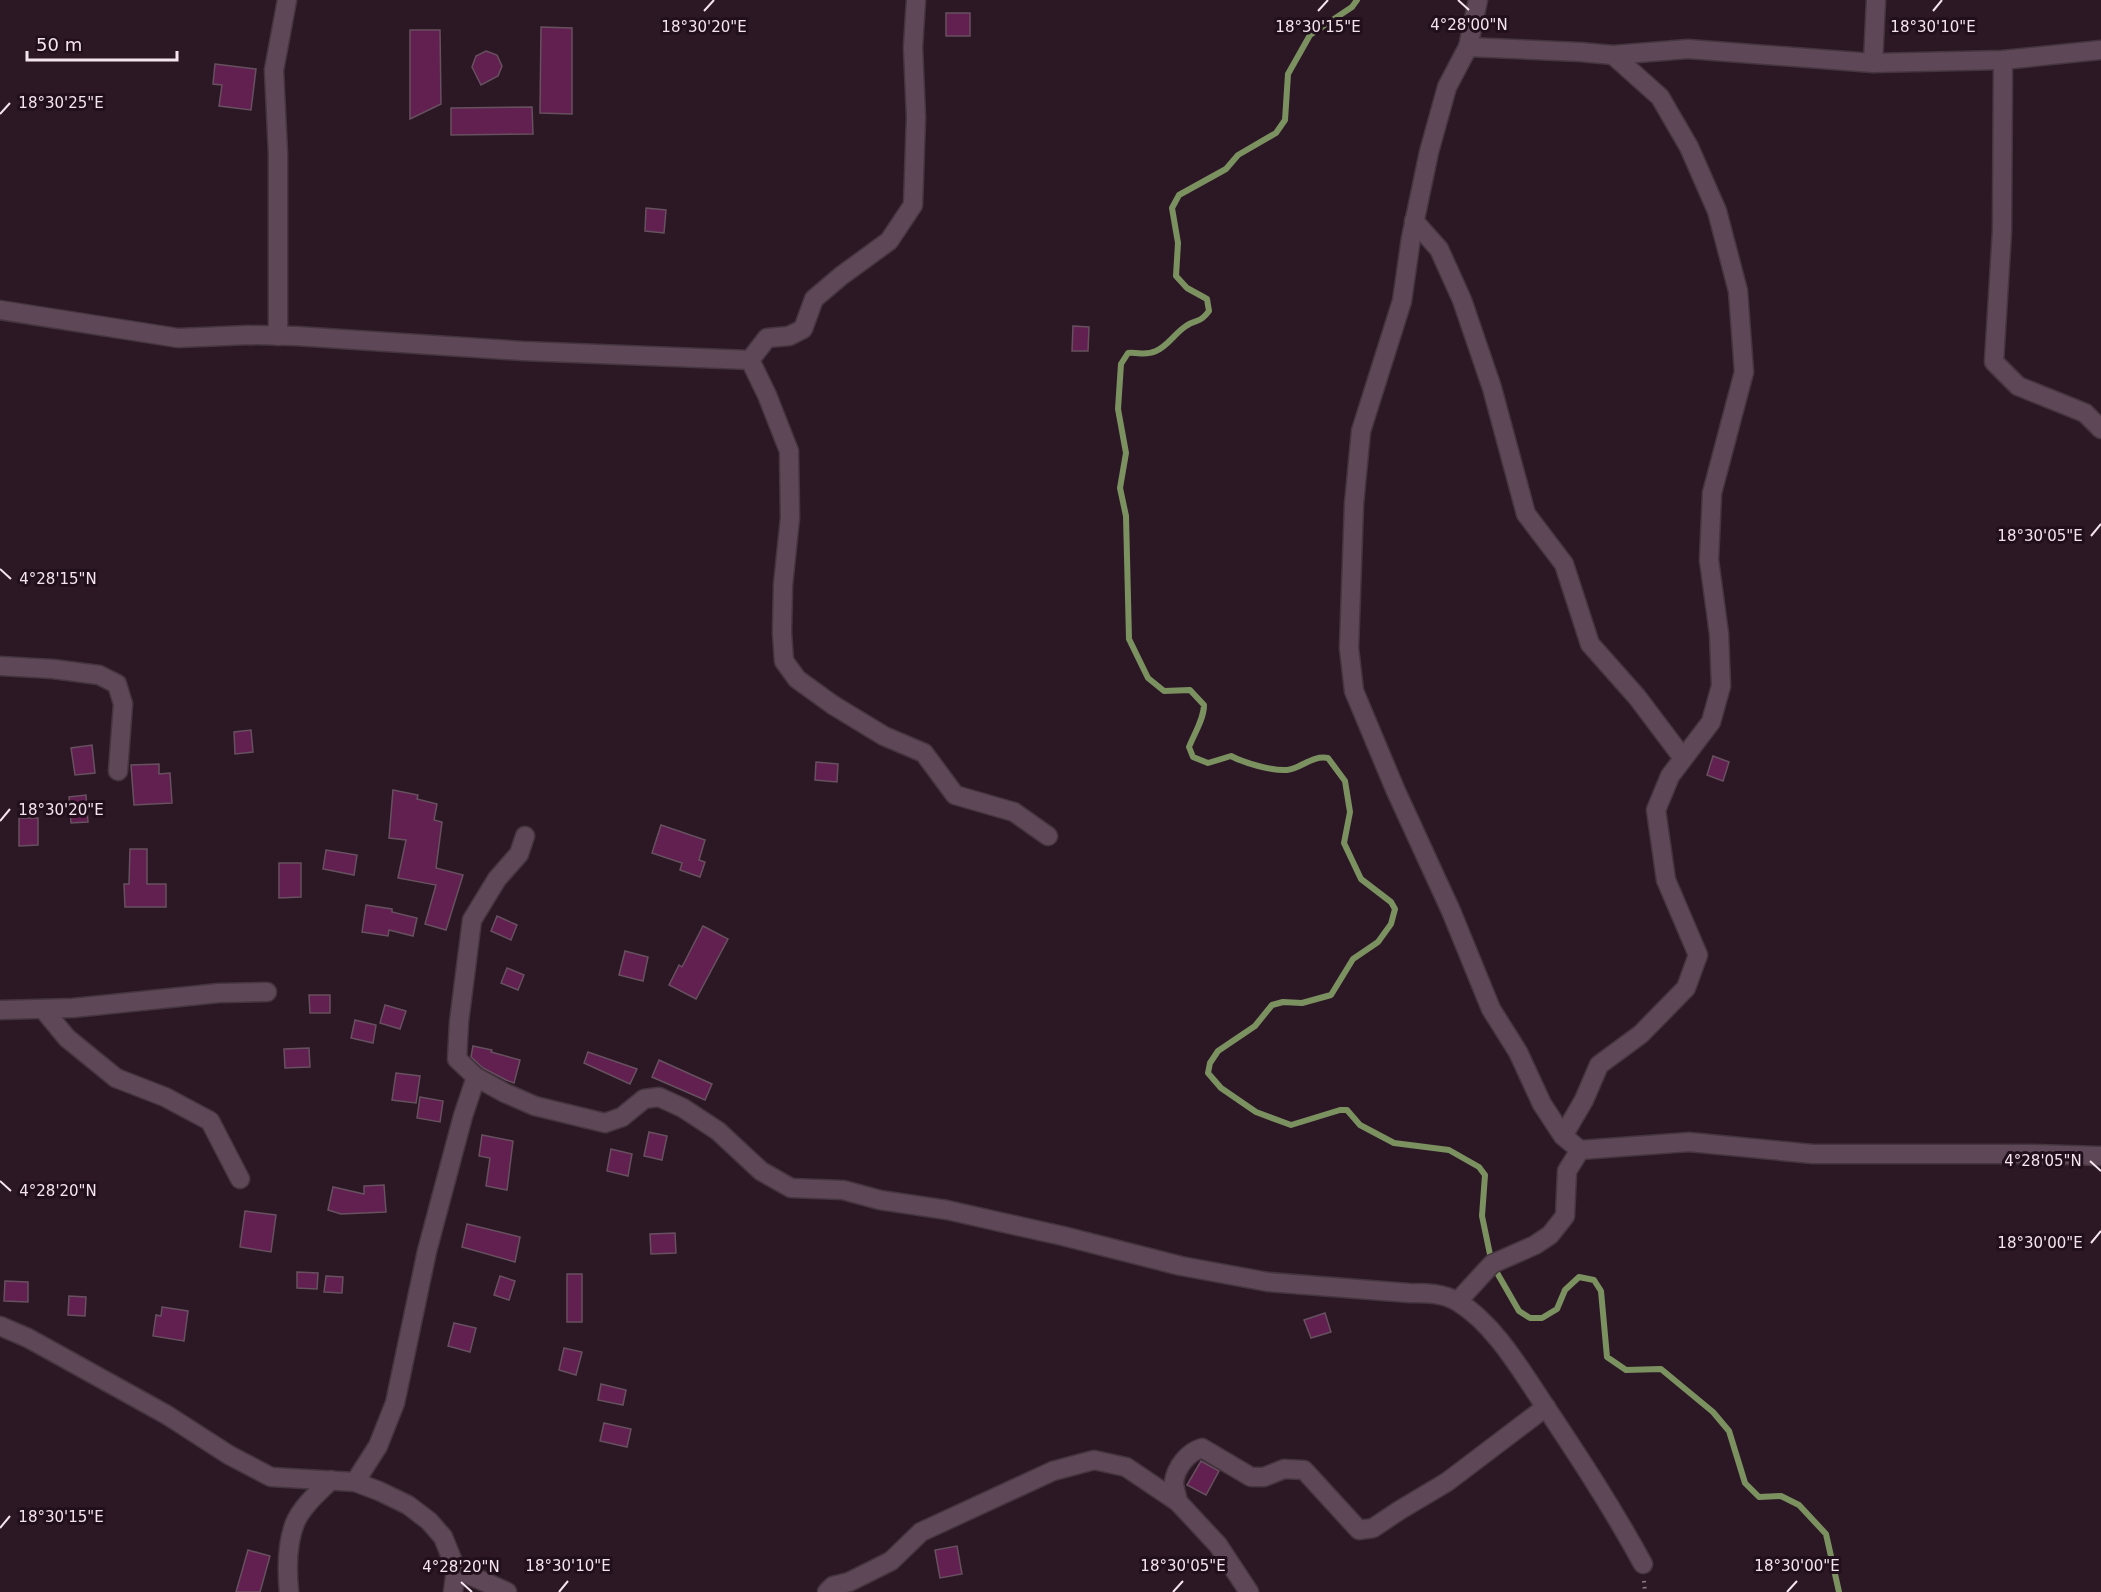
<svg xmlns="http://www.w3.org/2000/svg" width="2101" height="1592" viewBox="0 0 2101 1592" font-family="'DejaVu Sans',sans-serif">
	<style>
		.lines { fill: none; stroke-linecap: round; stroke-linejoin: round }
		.stream { stroke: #7b9160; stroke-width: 6 }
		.building { fill: #61204f; stroke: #67505f; stroke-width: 1.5 }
		.street-casing { stroke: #44353f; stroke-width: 21 }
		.path { stroke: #8e7c87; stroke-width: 4; stroke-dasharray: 1.5 4.5; stroke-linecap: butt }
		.street { stroke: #5e4756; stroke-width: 18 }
		.ticks { fill: none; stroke: #f3e4ed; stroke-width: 2 }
		.ticks-label { font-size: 15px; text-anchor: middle; fill: #f3e4ed; stroke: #220f1c; stroke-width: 6; stroke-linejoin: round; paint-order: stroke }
	</style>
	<rect width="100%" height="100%" fill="#2c1825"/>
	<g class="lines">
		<path class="stream" d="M1357,0L1352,7L1310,35L1288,74L1285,120L1276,133L1238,155L1226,169L1179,195L1172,208L1178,243L1176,276L1187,288L1207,299L1209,311C1198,325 1197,318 1186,326C1175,333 1168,346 1156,351C1145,356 1139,352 1128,353L1121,364L1118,409L1126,453L1120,488L1126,516L1129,639L1148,678L1164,691L1190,690L1204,705C1204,719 1194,734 1189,747L1193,757L1208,763L1231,756C1244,763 1272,771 1287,770C1302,768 1312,755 1328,758L1345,781L1350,812L1344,843L1361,879L1391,902L1395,909L1391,924L1378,942L1353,959L1331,995L1302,1003L1283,1002L1272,1005L1255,1026L1218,1051L1210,1063L1208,1073L1221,1088L1256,1112L1291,1125L1340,1110H1347L1360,1125L1394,1143L1449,1150L1479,1167L1485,1175L1482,1216L1492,1264L1519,1311L1530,1318H1542L1557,1309L1565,1290L1579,1277L1594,1280L1601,1291L1607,1357L1626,1370L1661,1369L1713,1412L1729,1431L1745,1483L1759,1497L1781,1496L1799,1505L1826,1534L1839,1592"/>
	</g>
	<g class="building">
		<rect x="946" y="13" width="24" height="23"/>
		<polygon points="541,27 572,28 572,114 540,113"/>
		<polygon points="410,30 440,30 441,104 410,119"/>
		<polygon points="486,51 497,55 502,66 498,76 481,85 472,67 476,56"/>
		<polygon points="215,64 256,69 251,110 219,106 222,85 213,84"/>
		<polygon points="532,107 533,134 451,135 451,108"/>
		<polygon points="646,208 666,210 664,233 645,231"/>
		<polygon points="1073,326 1089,327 1088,351 1072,351"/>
		<polygon points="251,730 253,752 235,754 234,732"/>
		<polygon points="92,745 95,773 75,775 71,748"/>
		<polygon points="1713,756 1729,762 1723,781 1707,775"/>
		<polygon points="816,762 838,764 837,782 815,780"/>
		<polygon points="159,764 159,774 170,773 172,803 134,805 131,765"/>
		<polygon points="393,790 418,795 417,799 437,804 434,820 442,822 436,868 463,875 446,930 425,924 436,885 398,878 406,840 389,838"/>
		<polygon points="86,795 88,822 71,823 69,797"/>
		<polygon points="19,818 38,818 38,845 19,846"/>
		<polygon points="661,825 705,840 699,860 705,862 700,877 680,870 682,863 652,853"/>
		<polygon points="130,849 147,849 147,884 166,884 166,907 125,907 124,884 129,884"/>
		<polygon points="326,850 357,855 354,875 323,869"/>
		<polygon points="279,863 301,863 301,897 279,898"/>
		<polygon points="366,905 392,909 392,912 417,918 413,936 389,930 388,936 362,932"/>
		<polygon points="497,916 517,925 511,940 491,931"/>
		<polygon points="703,926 728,939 696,999 669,985 679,965 682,967"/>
		<polygon points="625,951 648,957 643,981 619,975"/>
		<polygon points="507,968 524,975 518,990 501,983"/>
		<polygon points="309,995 330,995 330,1013 310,1013"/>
		<polygon points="385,1005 406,1011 400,1029 380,1023"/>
		<polygon points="355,1020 376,1025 373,1043 351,1038"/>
		<polygon points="473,1046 492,1050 491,1052 520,1060 514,1083 506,1080 483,1068 471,1057"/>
		<polygon points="309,1048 310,1067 285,1068 284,1049"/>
		<polygon points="588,1052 637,1069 630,1084 584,1063"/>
		<polygon points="659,1060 712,1084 705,1100 652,1077"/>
		<polygon points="396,1073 420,1076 416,1103 392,1100"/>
		<polygon points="420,1097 443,1101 440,1122 417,1118"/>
		<polygon points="649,1132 667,1136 662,1160 644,1156"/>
		<polygon points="482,1135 513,1141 507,1190 486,1186 490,1158 479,1156"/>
		<polygon points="611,1149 632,1154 628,1176 607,1171"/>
		<polygon points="384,1185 386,1212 341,1214 328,1210 333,1187 364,1194 364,1186"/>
		<polygon points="245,1211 276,1215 271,1252 240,1247"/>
		<polygon points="467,1224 520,1237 515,1262 462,1247"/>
		<polygon points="675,1233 676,1253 651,1254 650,1234"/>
		<polygon points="297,1272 318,1273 317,1289 297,1288"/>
		<rect x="567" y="1274" width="15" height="48"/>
		<polygon points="326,1276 343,1277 342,1293 324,1292"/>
		<polygon points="500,1276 515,1281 509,1300 494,1295"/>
		<polygon points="5,1281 28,1282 28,1302 4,1301"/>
		<polygon points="69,1296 86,1297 85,1316 68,1315"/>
		<polygon points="162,1307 188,1311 184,1341 153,1336 156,1315 161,1316"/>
		<polygon points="1325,1313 1331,1332 1311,1338 1304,1320"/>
		<polygon points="454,1323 476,1328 470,1352 448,1346"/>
		<polygon points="564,1348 582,1352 576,1375 559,1370"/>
		<polygon points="601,1384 626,1390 623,1405 598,1400"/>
		<polygon points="604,1423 631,1429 627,1447 600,1441"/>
		<polygon points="1201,1461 1219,1471 1206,1495 1187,1485"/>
		<polygon points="957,1546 962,1574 940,1578 935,1550"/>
		<polygon points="248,1550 270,1556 260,1592 236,1592"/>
	</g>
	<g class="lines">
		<defs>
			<g id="street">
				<polyline points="1478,0 1468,47 1447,87 1429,152 1411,238 1402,301 1361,431 1354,504 1349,648 1354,691 1395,789 1451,911 1491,1009 1518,1052 1542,1104 1563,1136 1580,1150 1689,1142 1813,1154 2034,1154 2101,1156"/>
				<polyline points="1468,47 1580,52 1613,55 1688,49 1873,63 2003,60 2101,50"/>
				<polyline points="2003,60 2002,231 1994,362 2018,386 2085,413 2101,429"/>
				<polyline points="1873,63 1876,0"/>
				<polyline points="1414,221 1439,249 1462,300 1492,388 1526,514 1564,564 1590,644 1637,697 1683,758"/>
				<polyline points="0,310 178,338 249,335 296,336 523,351 750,360"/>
				<polyline points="278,336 278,154 274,70 287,0"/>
				<polyline points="750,360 767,395 789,451 790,518 783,585 782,633 784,661 797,679 833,705 884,736 924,753 955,795 1014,812 1048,836"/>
				<polyline points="750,360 767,338 789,336 803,329 814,299 841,276 889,241 913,205 916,117 913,47 916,0"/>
				<polyline points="0,666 53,669 99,675 117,684 123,704 118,771"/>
				<path d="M525,836L519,854L497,879L472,920L459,1022L457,1059L476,1077L505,1093L535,1106L605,1123L622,1117L644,1099L659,1097L683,1108L718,1131L761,1171L791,1188L843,1190L880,1200L947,1210L1063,1236L1181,1266L1268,1282L1409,1293C1426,1293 1444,1293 1458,1302C1493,1323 1519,1367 1541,1400C1577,1454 1612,1507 1643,1564"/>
				<polyline points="43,1009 67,1038 116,1078 165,1097 210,1121 240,1179"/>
				<polyline points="0,1010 73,1008 219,993 267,992"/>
				<polyline points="1563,1136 1584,1100 1599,1065 1641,1034 1686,988 1698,955 1666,880 1656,810 1670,776 1711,722 1721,686 1719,634 1709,560 1712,493 1744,372 1738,291 1717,211 1689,147 1660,97 1613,55"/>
				<polyline points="1458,1301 1492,1264 1535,1245 1550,1235 1565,1216 1567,1171 1580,1150"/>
				<polyline points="0,1326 28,1338 167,1415 229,1455 271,1477 355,1482 379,1491 408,1505 429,1521 443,1537 456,1569 453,1592"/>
				<polyline points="355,1482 378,1446 395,1403 427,1251 463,1116 476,1077"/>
				<path d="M1178,1502C1177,1496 1174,1488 1174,1482C1176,1467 1188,1452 1202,1448L1251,1477H1264L1284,1469L1304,1470L1359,1530L1373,1528L1400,1510L1447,1482L1546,1407"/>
				<polyline points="456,1569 507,1592"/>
				<path d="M289,1592C287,1571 287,1543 295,1523C302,1506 319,1492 331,1480"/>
				<polyline points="827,1592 833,1586 849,1582 891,1561 921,1532 1053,1471 1094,1460 1126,1467 1178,1502 1218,1545 1249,1592"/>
			</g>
		</defs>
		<use href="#street" class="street-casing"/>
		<polyline class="path" points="1644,1581 1645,1592"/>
		<use href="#street" class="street"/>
	</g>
	<path class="ticks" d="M1458,0L1469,10M704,11L714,0M1318,11L1328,0M1933,11L1942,0M0,114L10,103M2091,536L2101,524M0,569L11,579M0,821L10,809M2090,1161L2101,1171M0,1181L11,1191M2091,1243L2101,1231M0,1528L10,1516M461,1582L472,1592M559,1592L568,1581M1173,1592L1183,1581M1787,1592L1797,1581"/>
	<g class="ticks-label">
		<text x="1469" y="30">4°28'00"N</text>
		<text x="704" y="32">18°30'20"E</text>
		<text x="1318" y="32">18°30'15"E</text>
		<text x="1933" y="32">18°30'10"E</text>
		<text x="61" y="108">18°30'25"E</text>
		<text x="2040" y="541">18°30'05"E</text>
		<text x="58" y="584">4°28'15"N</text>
		<text x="61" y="815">18°30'20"E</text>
		<text x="2043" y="1166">4°28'05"N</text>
		<text x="58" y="1196">4°28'20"N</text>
		<text x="2040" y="1248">18°30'00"E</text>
		<text x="61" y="1522">18°30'15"E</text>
		<text x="568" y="1571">18°30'10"E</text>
		<text x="1183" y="1571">18°30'05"E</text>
		<text x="1797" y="1571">18°30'00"E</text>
		<text x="461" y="1572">4°28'20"N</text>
	</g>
	<path d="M27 51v9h150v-9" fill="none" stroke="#f3e4ed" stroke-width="3"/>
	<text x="36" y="51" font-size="18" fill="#f3e4ed" stroke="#220f1c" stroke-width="4.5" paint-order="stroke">50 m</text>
</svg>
